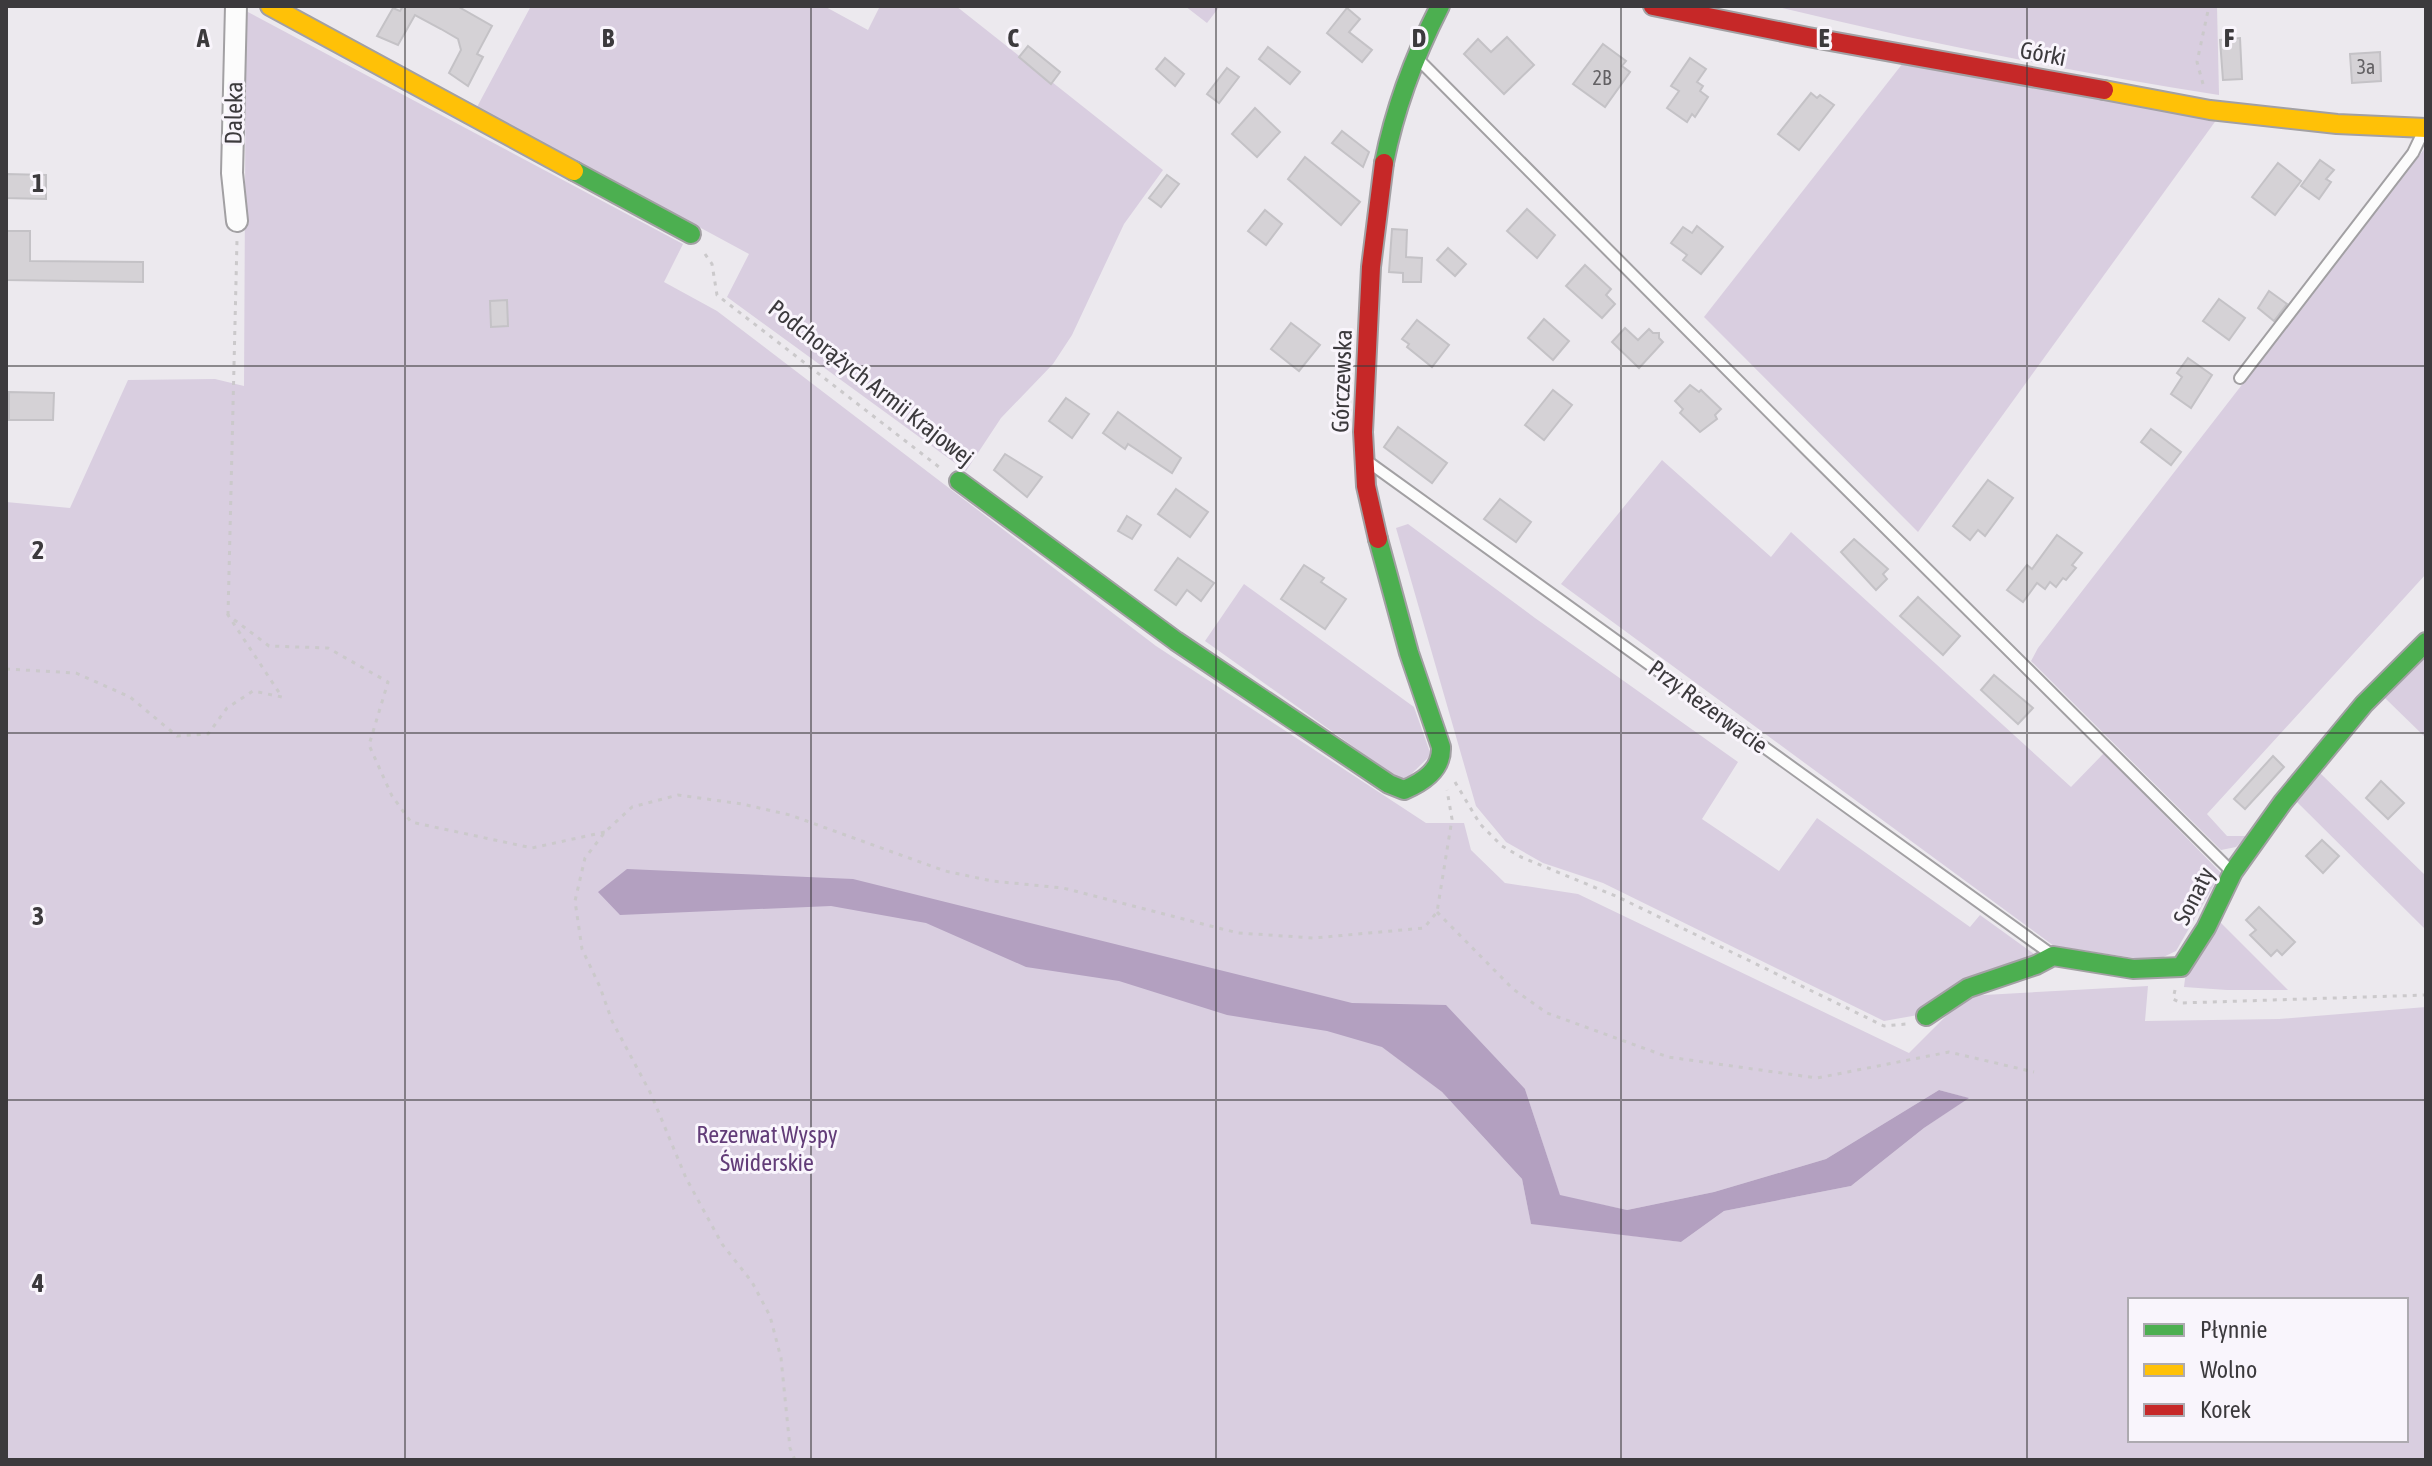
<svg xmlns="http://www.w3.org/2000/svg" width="2432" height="1466" viewBox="0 0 2432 1466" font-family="'Asap Condensed',sans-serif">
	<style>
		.green { fill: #d9cee0; fill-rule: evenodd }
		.water { fill: #b3a0c0 }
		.building { fill: #d5d2d6; stroke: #c4c2c6; stroke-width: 2 }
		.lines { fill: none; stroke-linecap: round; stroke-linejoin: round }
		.lane-casing { stroke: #a2a0a3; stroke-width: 14 }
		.street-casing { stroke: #a2a0a3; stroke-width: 24 }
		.fast-casing { stroke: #a2a0a3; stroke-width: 22 }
		.slow-casing { stroke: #a2a0a3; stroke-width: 22 }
		.jam-casing { stroke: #a2a0a3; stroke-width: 22 }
		.path { stroke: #cbc9cb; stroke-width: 3; stroke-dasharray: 4 6; stroke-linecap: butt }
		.lane { stroke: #fcfcfc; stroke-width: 10 }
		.street { stroke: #fcfcfc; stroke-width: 20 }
		.fast { stroke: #4caf50; stroke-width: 18 }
		.slow { stroke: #ffc107; stroke-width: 18 }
		.jam { stroke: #c62828; stroke-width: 18 }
		.grid { fill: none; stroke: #3c3a3d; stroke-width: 2; stroke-opacity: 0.55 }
		.labels { text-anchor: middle; stroke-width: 6; stroke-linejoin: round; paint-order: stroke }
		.number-label { font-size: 20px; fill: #636164 }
		.street-label { font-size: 24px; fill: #3c3a3d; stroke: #f9f5fc }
		.park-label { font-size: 24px; fill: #623c78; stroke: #f9f5fc }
		.grid-label { font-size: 26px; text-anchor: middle; font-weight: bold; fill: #3c3a3d; stroke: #f9f5fc; stroke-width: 6; stroke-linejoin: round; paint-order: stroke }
	</style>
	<rect width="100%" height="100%" fill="#ece9ee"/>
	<g class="green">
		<polygon points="531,6 824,6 868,30 880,6 956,6 1163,170 1124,224 1072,335 1053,364 1001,418 966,471 727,297 749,254 477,107"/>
		<polygon points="1185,6 1220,6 1207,23"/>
		<path d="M1774,6H2217L2219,95C2069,71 1921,42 1774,6Z"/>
		<path d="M246,11L683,244L664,282L717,311L1156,646L1426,823H1464L1471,850L1505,883L1578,894L1909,1053L1966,996L2148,986L2145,1021L2279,1019L2426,1007V1460H6V502L70,508L128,380L215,379L244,386ZM1387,1050L1525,1089L1560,1196L1627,1210L1714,1192L1826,1159L1939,1090L1968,1098L1924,1128L1851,1186L1724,1211L1681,1242L1531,1223L1522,1179L1442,1092ZM2130,1300H2406V1440H2130Z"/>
		<polygon points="1903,63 2217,119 1918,532 1704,317"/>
		<polygon points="2426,147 2426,574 2207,814 2227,836 2247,836 2236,847 2221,850 2031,661 2038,648"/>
		<polygon points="1662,460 1771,557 1791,532 2071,787 2104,753 2221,873 2176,951 2155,961 2054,946 1561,584"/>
		<polygon points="1408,524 1535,618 1738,762 1702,819 1779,871 1817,818 1970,927 1980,915 2034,954 1918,1015 1884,1021 1603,883 1543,863 1506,842 1476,806 1396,528"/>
		<polygon points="1244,584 1414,707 1431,755 1403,782 1205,641"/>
		<polygon points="2426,657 2426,738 2385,698"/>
		<polygon points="2320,773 2426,876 2426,930 2297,802"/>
		<polygon points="2220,922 2288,990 2227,990 2184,987 2186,971"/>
	</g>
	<polygon class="water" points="627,869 853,879 1352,1003 1446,1005 1525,1089 1560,1195 1627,1210 1714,1192 1826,1159 1939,1090 1969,1098 1924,1128 1851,1186 1724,1211 1681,1242 1531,1224 1522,1179 1442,1092 1382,1047 1327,1031 1227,1015 1119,981 1026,967 926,923 831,906 620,915 598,892"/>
	<g class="building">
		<polygon points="398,6 457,6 492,26 477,54 483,57 468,86 449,73 461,50 458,39 441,29 415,15 398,45 377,36 393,8 400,11 402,8"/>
		<polygon points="1347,8 1360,19 1349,32 1372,50 1362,62 1327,33"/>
		<polygon points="1507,37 1534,65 1504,94 1464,54 1478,39 1491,52"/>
		<polygon points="2240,38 2242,79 2223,80 2220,40"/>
		<polygon points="1603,44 1626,61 1622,66 1630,72 1605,107 1573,84"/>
		<polygon points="1028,46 1060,72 1051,84 1019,57"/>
		<polygon points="1268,47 1300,72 1290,84 1259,59"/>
		<polygon points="2380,52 2381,81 2352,83 2350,54"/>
		<polygon points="1165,58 1184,74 1175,86 1156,69"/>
		<polygon points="1690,58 1706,69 1697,82 1703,86 1700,91 1708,97 1695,117 1692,114 1687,122 1667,108 1679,91 1671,86"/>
		<polygon points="1227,68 1239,77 1219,103 1207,94"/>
		<polygon points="1811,93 1817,98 1820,95 1834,105 1799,150 1778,134"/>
		<polygon points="1255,108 1280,132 1257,157 1232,134"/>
		<polygon points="1342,131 1369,152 1363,167 1332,143"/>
		<polygon points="1305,157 1360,202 1341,225 1288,179"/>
		<polygon points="2320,160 2334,170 2326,179 2331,182 2319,199 2301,186"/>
		<polygon points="2278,163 2301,181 2275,215 2252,197"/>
		<polygon points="6,174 46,175 46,199 6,198"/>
		<polygon points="1167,175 1179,184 1161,207 1149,198"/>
		<polygon points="1527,209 1555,235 1537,258 1507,231"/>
		<polygon points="1265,210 1282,224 1266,245 1248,231"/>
		<polygon points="1697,226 1723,247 1701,274 1683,260 1687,255 1671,243 1683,227 1692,233"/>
		<polygon points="1392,229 1407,230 1406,257 1422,258 1421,282 1403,282 1403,273 1389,272"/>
		<polygon points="6,231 30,231 30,261 143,262 143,282 6,280"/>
		<polygon points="1448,248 1466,264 1455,276 1437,260"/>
		<polygon points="1585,265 1611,289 1606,295 1615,304 1602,318 1566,286"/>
		<polygon points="2269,291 2287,304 2274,321 2258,308"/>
		<polygon points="2219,299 2245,318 2229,340 2203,321"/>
		<polygon points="507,300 508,326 491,327 490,301"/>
		<polygon points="1544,319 1569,341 1553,360 1528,338"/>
		<polygon points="1417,320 1449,345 1432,367 1407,347 1409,344 1402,339"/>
		<polygon points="1291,323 1320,345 1299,371 1271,349"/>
		<polygon points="1625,328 1638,340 1649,329 1653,333 1659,333 1659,338 1663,342 1639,368 1612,342"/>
		<polygon points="2188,358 2212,375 2191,408 2171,394 2182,377 2177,373"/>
		<polygon points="1690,385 1699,392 1701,390 1721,409 1715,415 1717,419 1700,432 1680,413 1683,409 1675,401"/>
		<polygon points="1553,390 1572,405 1544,440 1525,425"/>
		<polygon points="9,392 54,393 53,420 9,420"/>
		<polygon points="1066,398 1089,414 1072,438 1049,421"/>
		<polygon points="1118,412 1181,458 1172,473 1128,444 1125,449 1103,433"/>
		<polygon points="1398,427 1447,463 1432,483 1384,447"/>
		<polygon points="2151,429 2181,452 2171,465 2141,442"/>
		<polygon points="1005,454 1042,477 1027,497 994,470"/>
		<polygon points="1988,480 2013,498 1985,536 1978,530 1970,540 1953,526"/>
		<polygon points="1176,489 1208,512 1190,537 1158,514"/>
		<polygon points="1500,499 1531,522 1516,542 1484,519"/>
		<polygon points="1127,516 1141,525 1132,539 1118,531"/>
		<polygon points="2057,535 2082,553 2072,565 2076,568 2066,580 2063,578 2056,587 2050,582 2045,589 2037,583 2023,602 2007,590 2027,565 2032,569"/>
		<polygon points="1854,539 1888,569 1883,574 1887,579 1876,590 1841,552"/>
		<polygon points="1178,558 1214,583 1201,601 1187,590 1176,605 1155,590"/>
		<polygon points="1304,565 1324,578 1321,582 1346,599 1325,629 1281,599"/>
		<polygon points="1918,597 1960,636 1943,655 1900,616"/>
		<polygon points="1994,675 2033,708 2018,724 1981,690"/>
		<polygon points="2273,756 2284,767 2245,809 2234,799"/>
		<polygon points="2381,781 2404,803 2388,819 2366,798"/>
		<polygon points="2322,840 2339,856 2323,873 2306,856"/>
		<polygon points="2259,907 2295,942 2282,955 2277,950 2271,956 2250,935 2256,930 2246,920"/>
	</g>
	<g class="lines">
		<defs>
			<g id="lane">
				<polyline points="1419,60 1807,450 2231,871"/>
				<polyline points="2240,378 2413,153 2424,130"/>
				<polyline points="1367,461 2051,954"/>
			</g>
			<polyline id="street" points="236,6 232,173 237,221"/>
			<g id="fast">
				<path d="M1384,163C1395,107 1414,57 1440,6"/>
				<polyline points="574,171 691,234"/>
				<path d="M959,481L1176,641L1389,784L1404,790C1423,782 1442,770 1441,747L1409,653L1378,539"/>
				<polyline points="1926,1016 1968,988 2036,965 2053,956 2133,969 2181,967 2206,928 2233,872 2283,802 2364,704 2426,642"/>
			</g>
			<g id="slow">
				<polyline points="270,6 574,171"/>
				<polyline points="2104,90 2210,110 2337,124 2426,128"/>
			</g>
			<g id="jam">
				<polyline points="1653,6 1808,37 2104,90"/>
				<polyline points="1378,539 1366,486 1363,432 1371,267 1384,163"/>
			</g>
		</defs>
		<use href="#lane" class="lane-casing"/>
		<use href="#street" class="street-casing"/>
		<use href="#fast" class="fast-casing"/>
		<use href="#slow" class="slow-casing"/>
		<use href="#jam" class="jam-casing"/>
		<g class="path">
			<polyline points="2203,84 2197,62 2209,6"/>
			<polyline points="705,254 712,264 717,295 939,467"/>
			<polyline points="228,615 237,240"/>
			<polyline points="6,669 76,673 130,697 177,736 208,734 227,708 253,691 282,697 228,615 269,646 328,648 388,682 369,745 392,796 411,822 532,848 605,832"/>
			<polyline points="1455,782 1480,824 1502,846 1521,857 1618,897 1884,1026 1906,1024"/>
			<polyline points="1437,912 1513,989 1547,1013 1668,1057 1817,1078 1949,1052 2034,1072"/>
			<polyline points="2175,990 2173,999 2181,1003 2426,995"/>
			<polyline points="795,1460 790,1448 781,1358 770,1316 752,1282 722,1244 686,1178 651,1094 612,1021 600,987 582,949 575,901 585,858 605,832 632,807 678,795 742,804 790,815 945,871 992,881 1063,888 1238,933 1314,938 1424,928 1437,912 1452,819 1447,790"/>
		</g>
		<use href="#lane" class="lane"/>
		<use href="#street" class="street"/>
		<use href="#fast" class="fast"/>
		<use href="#slow" class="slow"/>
		<use href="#jam" class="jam"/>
	</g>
	<path class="grid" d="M405,6V1460M811,6V1460M1216,6V1460M1621,6V1460M2027,6V1460M6,366H2426M6,733H2426M6,1100H2426"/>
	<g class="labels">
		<g class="number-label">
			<text x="2366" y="74">3a</text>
			<text x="1602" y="85">2B</text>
		</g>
		<g class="street-label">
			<text transform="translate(2043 54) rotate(11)" y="8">Górki</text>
			<text transform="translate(234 113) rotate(-89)" y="8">Daleka</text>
			<text transform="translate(1342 381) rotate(-88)" y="8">Górczewska</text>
			<text transform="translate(871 383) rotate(38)" y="8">Podchorążych Armii Krajowej</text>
			<text transform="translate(1708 707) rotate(36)" y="8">Przy Rezerwacie</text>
			<text transform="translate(2194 896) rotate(-63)" y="8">Sonaty</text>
		</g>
		<g class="park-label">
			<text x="767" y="1143">Rezerwat Wyspy<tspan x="767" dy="28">Świderskie</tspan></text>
		</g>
	</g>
	<g class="grid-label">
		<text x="203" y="47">A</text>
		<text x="608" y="47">B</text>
		<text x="1013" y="47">C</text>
		<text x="1419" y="47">D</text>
		<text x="1824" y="47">E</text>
		<text x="2229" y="47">F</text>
		<text x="38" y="192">1</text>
		<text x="38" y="559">2</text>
		<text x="38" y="925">3</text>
		<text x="38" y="1292">4</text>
	</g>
	<rect width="2432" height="1466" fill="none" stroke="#3c3a3d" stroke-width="16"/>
	<rect x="2128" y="1298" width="280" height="144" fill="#f9f5fc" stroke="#adaab0" stroke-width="2"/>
	<rect x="2144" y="1324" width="40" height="12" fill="#4caf50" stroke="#adaab0" stroke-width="2"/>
	<text x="2200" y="1338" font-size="24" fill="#3c3a3d">Płynnie</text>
	<rect x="2144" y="1364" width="40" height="12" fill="#ffc107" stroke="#adaab0" stroke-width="2"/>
	<text x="2200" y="1378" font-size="24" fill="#3c3a3d">Wolno</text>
	<rect x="2144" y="1404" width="40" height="12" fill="#c62828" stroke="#adaab0" stroke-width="2"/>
	<text x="2200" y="1418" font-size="24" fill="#3c3a3d">Korek</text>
</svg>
